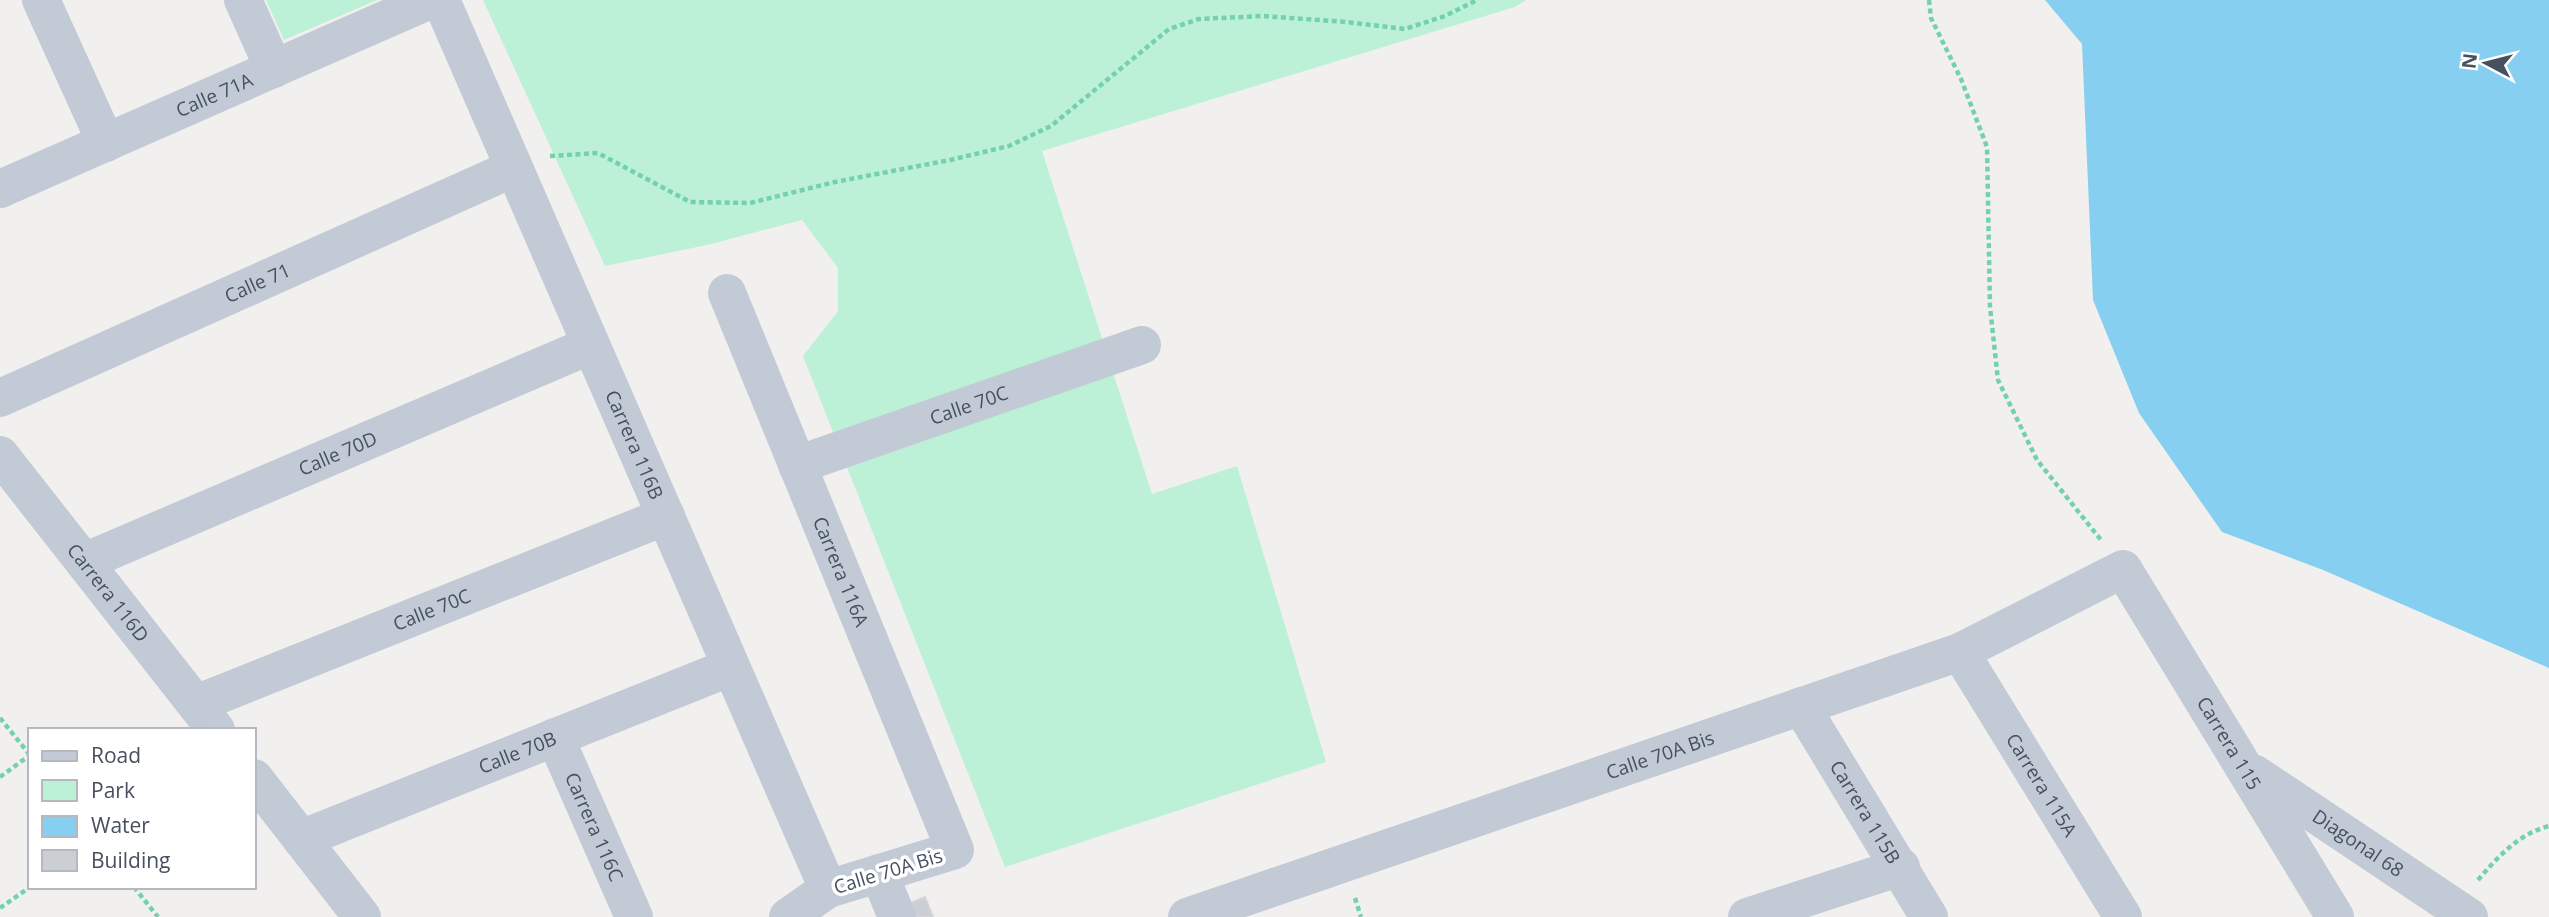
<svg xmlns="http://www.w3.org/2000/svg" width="2549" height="917" viewBox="0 0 2549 917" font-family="'Open Sans',sans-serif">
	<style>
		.green { fill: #bcf1d7 }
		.water { fill: #87cff0 }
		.building { fill: #cbced5; stroke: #d3d5db; stroke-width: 2 }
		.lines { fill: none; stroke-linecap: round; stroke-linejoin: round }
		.path { stroke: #73d1ad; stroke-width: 4.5; stroke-dasharray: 5 3.5; stroke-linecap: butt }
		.minor { stroke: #c2cad5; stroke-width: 38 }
		.labels { text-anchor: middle; stroke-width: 7; stroke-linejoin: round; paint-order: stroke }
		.street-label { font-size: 19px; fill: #46505e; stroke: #fff }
	</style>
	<rect width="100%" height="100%" fill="#f2f0ef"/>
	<g class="green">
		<polygon points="266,0 377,0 284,40"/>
		<polygon points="483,0 1526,0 1515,7 1042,151 1152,494 1237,466 1326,762 1005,867 803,356 838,311 838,268 802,220 707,245 605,266"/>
	</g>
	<polygon class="water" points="2045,0 2549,0 2549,668 2323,570 2222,532 2139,413 2093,300 2082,44"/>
	<polygon class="building" points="925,897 933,917 908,917 903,906"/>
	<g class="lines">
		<g class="path">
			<polyline points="1929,0 1931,18 1961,79 1987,147 1990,307 1998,380 2037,460 2101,540"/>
			<polyline points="550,156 598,153 690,202 750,203 835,182 950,160 1009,146 1051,126 1169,29 1199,19 1263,16 1346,22 1405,29 1445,16 1477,0"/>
			<polyline points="0,718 30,755"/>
			<polyline points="0,777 30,755"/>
			<path d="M2478,880C2498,857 2518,834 2549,826"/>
			<polyline points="134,887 158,917"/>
			<polyline points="1355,898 1361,917"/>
			<polyline points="0,908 30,887"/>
		</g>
		<g class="minor">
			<polyline points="41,0 106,143"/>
			<polyline points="243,0 274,69"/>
			<path id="s1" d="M441,0L828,889"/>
			<path id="s2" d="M0,189L430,0"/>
			<path id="s3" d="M727,293L955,850L828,889L788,917"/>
			<path id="s4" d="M0,398L514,168"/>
			<path id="s5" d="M0,455L216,730"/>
			<path id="s6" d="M797,465L1142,345"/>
			<path id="s7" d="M84,562L591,345"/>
			<path id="s8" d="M1960,652L2123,917"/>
			<path id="s9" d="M196,704L666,516"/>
			<path id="s10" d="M1801,706L1929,917"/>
			<path id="s11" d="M555,737L634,917"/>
			<path id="s12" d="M2255,774L2469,917"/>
			<polyline points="254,778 362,917"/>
			<path id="s13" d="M301,839L731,667"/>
			<polyline points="879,873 897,917"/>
			<path id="s14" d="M1187,917L1960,652L2123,569L2335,917"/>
			<polyline points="1747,917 1901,867"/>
		</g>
	</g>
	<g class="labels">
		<g class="street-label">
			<text dy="7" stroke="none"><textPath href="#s2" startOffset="234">Calle 71A</textPath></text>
			<text dy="7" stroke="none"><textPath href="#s4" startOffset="282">Calle 71</textPath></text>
			<text dy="7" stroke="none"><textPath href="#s6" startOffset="182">Calle 70C</textPath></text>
			<text dy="7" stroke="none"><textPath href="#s1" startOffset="485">Carrera 116B</textPath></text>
			<text dy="7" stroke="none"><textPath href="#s7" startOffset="276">Calle 70D</textPath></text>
			<text dy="7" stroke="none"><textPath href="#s3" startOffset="301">Carrera 116A</textPath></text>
			<text dy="7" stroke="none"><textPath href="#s5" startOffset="175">Carrera 116D</textPath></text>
			<text dy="7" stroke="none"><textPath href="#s9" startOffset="254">Calle 70C</textPath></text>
			<text dy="7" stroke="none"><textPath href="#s14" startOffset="1204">Carrera 115</textPath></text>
			<text dy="7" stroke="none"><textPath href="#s13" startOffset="233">Calle 70B</textPath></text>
			<text dy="7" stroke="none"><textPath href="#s14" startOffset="500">Calle 70A Bis</textPath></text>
			<text dy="7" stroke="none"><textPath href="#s8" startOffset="156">Carrera 115A</textPath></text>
			<text dy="7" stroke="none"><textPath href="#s10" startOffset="124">Carrera 115B</textPath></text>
			<text dy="7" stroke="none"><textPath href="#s11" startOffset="98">Carrera 116C</textPath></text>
			<text dy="7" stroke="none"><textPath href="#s12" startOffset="124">Diagonal 68</textPath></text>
			<text transform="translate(888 871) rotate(-17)" y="7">Calle 70A Bis</text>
		</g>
	</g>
	<rect x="28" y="728" width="228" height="161" fill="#ffffff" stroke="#b5b9bf" stroke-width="2"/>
	<rect x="42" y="751" width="35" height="10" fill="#c2cad5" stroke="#b5b9bf" stroke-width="2"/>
	<text x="91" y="763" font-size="21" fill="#46505e">Road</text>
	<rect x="42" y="780" width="35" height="21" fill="#bcf1d7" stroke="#b5b9bf" stroke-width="2"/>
	<text x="91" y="798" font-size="21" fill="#46505e">Park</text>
	<rect x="42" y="816" width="35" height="21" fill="#87cff0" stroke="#b5b9bf" stroke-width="2"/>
	<text x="91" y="833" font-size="21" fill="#46505e">Water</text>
	<rect x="42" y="850" width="35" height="21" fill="#cbced5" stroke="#b5b9bf" stroke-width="2"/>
	<text x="91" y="868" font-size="21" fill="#46505e">Building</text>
	<g transform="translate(2486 63) rotate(277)" stroke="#ffffff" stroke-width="5" paint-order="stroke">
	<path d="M0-5L12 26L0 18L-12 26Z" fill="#46505e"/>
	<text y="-10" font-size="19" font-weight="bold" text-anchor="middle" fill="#46505e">N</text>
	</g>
</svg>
